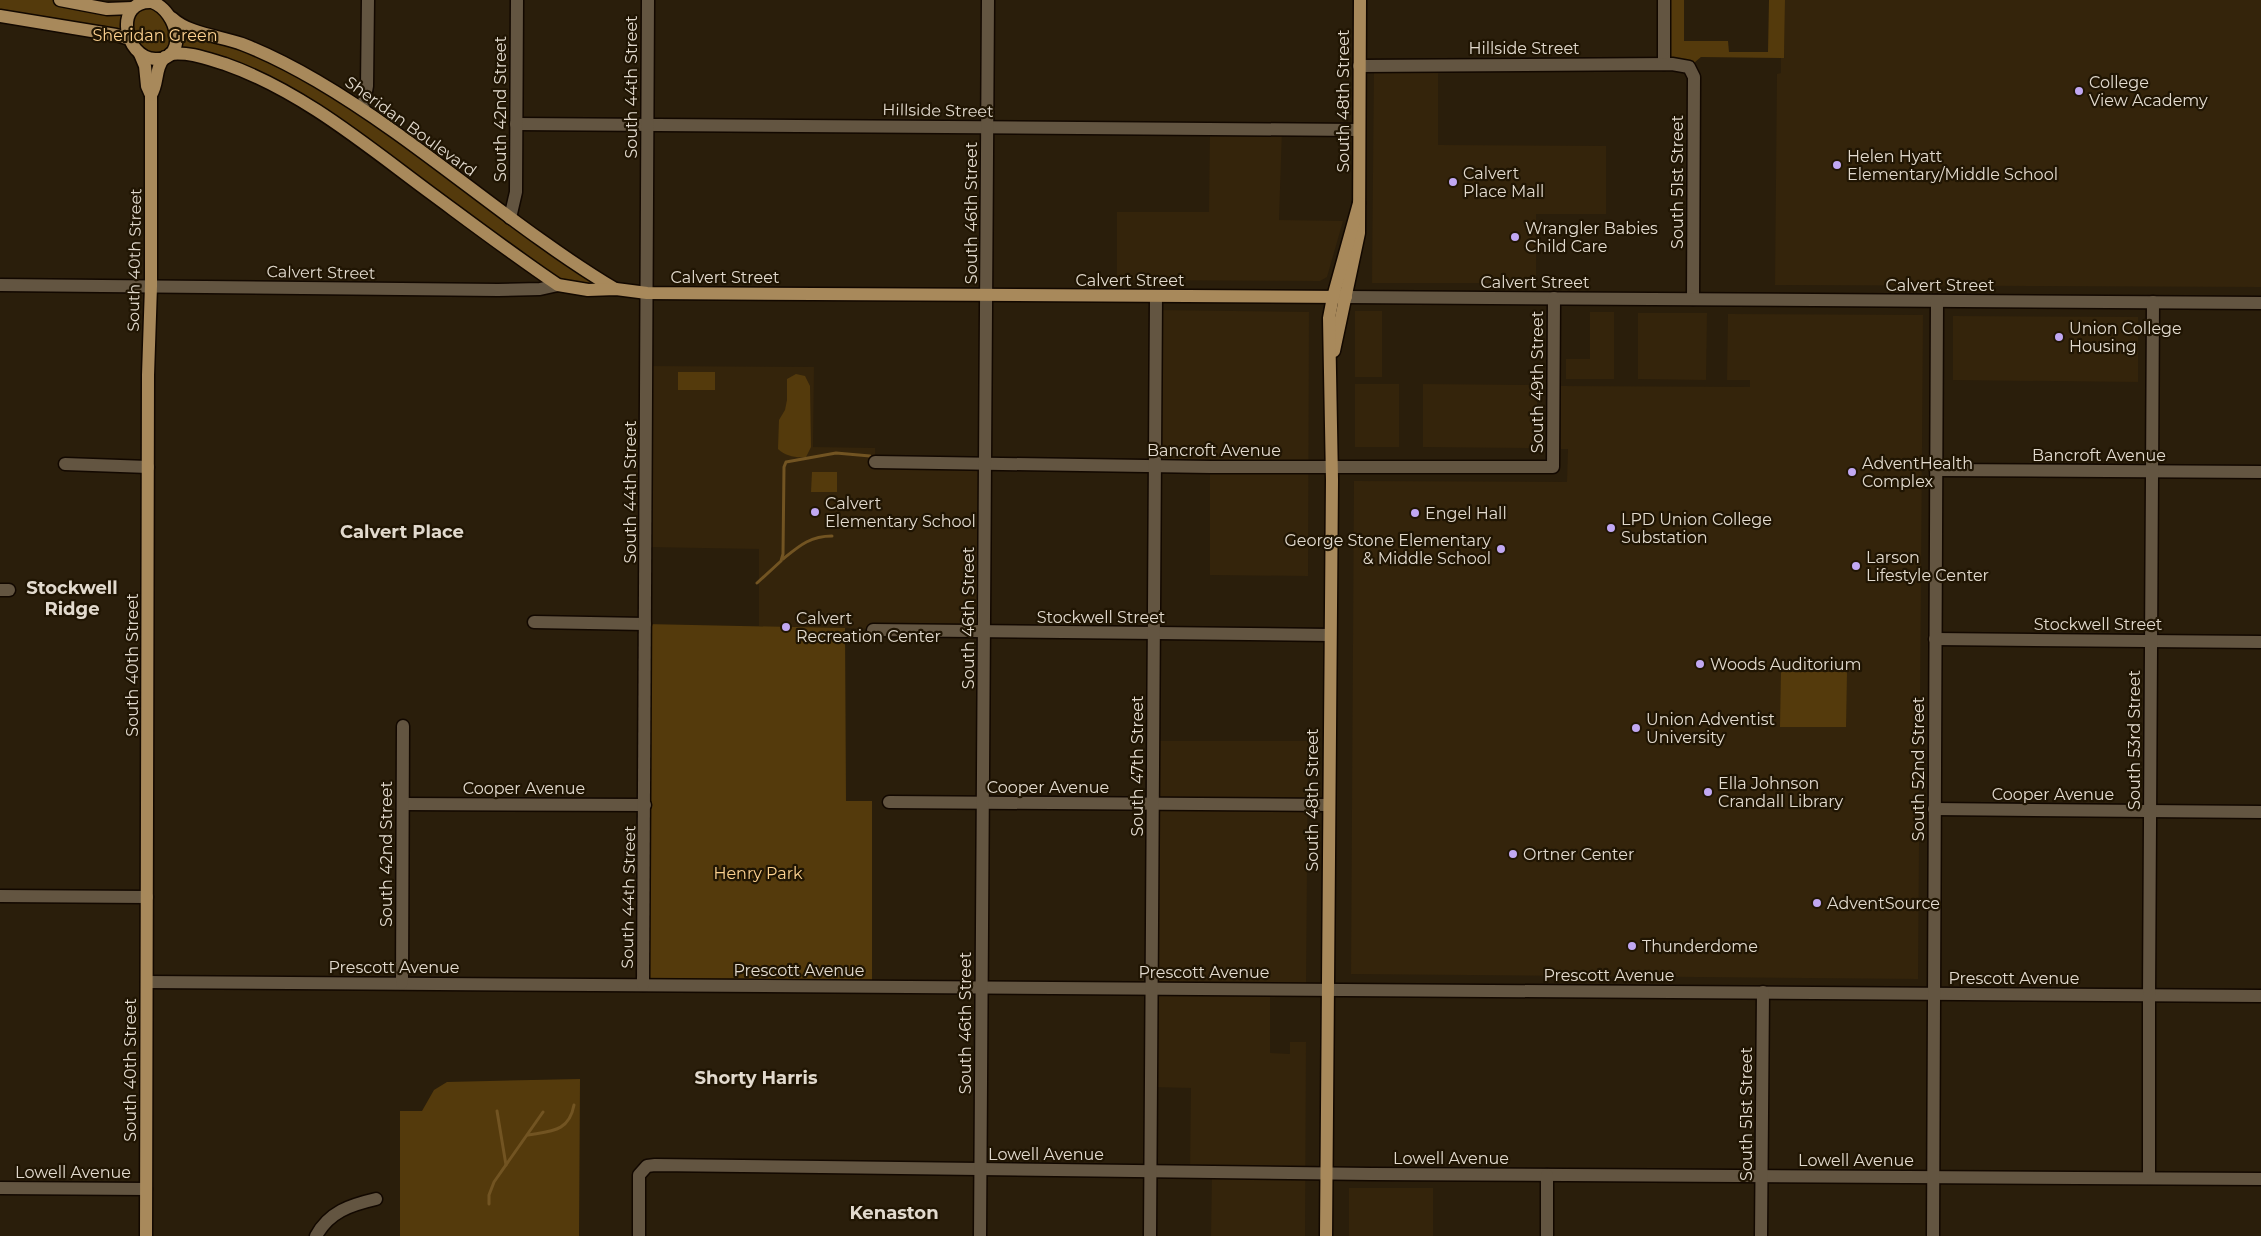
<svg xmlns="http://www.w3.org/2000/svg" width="2261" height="1236" viewBox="0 0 2261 1236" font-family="Montserrat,sans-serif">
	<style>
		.built { fill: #34240b }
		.green { fill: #543a0c }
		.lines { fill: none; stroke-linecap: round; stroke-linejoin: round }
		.stream { stroke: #725422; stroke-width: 3 }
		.minor-casing { stroke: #120800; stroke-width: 15 }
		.major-casing { stroke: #120800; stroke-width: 15 }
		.minor { stroke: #635541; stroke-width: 12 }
		.major { stroke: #a8895b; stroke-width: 12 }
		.poi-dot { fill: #c1a8f3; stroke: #201503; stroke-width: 2 }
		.labels { text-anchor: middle; stroke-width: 4.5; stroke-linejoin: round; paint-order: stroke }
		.park-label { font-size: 16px; fill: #fcd190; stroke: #201503 }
		.street-label { font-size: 16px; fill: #e2dace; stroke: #201503 }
		.poi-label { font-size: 16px; fill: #e2dace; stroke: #201503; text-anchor: start }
		.neighbourhood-label { font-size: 18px; font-weight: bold; fill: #e2dace; stroke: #201503 }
	</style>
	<rect width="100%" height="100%" fill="#2a1e0b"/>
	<g class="built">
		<polygon points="1785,0 2261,0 2261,287 1775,285 1777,74 1781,73 1781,58 1784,58"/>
		<polygon points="1438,65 1438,145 1606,146 1606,214 1536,214 1536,283 1372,283 1374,66"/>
		<polygon points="1210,129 1282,129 1279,220 1343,221 1327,277 1320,281 1117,280 1117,212 1209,212"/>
		<polygon points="1156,310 1309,312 1308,576 1210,575 1210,467 1155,466"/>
		<rect x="1355" y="311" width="27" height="66"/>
		<polygon points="1590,312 1614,312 1614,379 1566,379 1566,359 1590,359"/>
		<polygon points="1638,313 1707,313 1706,380 1638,379"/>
		<polygon points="1728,314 1923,315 1918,979 1351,974 1354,481 1567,482 1568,449 1561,449 1561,386 1750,387 1750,380 1727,380"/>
		<polygon points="1953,316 2138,317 2138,382 1953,380"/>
		<polygon points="647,366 814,367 813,447 875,448 875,461 985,464 984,632 759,626 759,549 646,547"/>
		<rect x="1355" y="384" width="44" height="63"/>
		<polygon points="1423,384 1537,385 1537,448 1423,447"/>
		<polygon points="1153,741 1308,741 1306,989 1270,989 1270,1053 1290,1054 1290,1042 1306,1042 1305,1236 1211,1236 1212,1172 1190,1172 1191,1088 1151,1087"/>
		<rect x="1349" y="1188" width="84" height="48"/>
	</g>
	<g class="green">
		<polygon points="0,0 60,0 107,9 146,2 172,18 278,59 616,289 570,288 296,98 192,53 159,59 130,39 0,16"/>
		<polygon points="1664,0 1684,0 1684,41 1728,41 1729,52 1768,52 1769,0 1785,0 1784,58 1701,57 1689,67 1664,64"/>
		<rect x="678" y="372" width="37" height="18"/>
		<path d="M796,374L805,376L810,386L811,447L806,457C796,458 785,456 778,449L779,420L785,410L787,400V379Z"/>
		<polygon points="812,472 837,472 837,492 811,492"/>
		<polygon points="645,624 845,628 846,801 872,801 872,987 643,985"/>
		<polygon points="1781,672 1847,672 1846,727 1780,727"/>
		<polygon points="580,1079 579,1236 400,1236 400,1111 422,1111 434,1090 447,1082"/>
	</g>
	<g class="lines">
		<g class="stream">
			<path d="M783,559C799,546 810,536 832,536"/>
			<polyline points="757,583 781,561 783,554 784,467 786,462 836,453 870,456 871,460"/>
			<polyline points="497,1111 506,1165"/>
			<path d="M528,1135C551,1131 569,1132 574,1105"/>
			<polyline points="489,1204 489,1195 494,1182 543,1112"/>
		</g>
		<defs>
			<g id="minor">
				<polyline points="1664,64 1664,0"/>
				<polyline points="1359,66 1672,64 1689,67 1694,77 1693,299"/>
				<polyline points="363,108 367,86 368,0"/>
				<polyline points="516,124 1359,130"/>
				<polyline points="510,218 516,192 517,0"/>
				<polyline points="0,285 498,290 540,289 558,285"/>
				<polyline points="1346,297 2261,303"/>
				<polyline points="875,462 1211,467 1553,467 1554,298"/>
				<polyline points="65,464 148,467"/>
				<polyline points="1936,470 2261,472"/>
				<polyline points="0,590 9,590"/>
				<polyline points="534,622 645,624"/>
				<polyline points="873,630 1330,635"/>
				<polyline points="1935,639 2261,642"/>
				<polyline points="889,802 1328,805"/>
				<polyline points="403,804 645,805"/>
				<polyline points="1934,809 2261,812"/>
				<polyline points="0,896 147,897"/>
				<polyline points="147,982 2261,996"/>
				<polyline points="402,983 403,726"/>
				<polyline points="643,985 648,0"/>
				<polyline points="2149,1178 2149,995 2153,302"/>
				<polyline points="0,1188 146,1189"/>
				<path d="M316,1236C329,1212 350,1205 376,1199"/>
				<polyline points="639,1236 639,1175 647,1166 655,1165 1371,1174 2261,1179"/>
				<polyline points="980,1236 988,0"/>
				<polyline points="1150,1236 1156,297"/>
				<polyline points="1547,1236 1547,1175"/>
				<polyline points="1761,1236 1763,992"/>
				<polyline points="1933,1236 1937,301"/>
			</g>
			<g id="major">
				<polyline points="60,0 107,9 133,8"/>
				<path d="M152,2C178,11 189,61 155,59C124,58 113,0 152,2Z"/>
				<polyline points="0,16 116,35 130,39"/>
				<path d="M172,18C189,34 220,36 242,44C268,54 293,67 317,81C421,142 510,226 615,289"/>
				<polyline points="140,54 145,66 147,86 151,95 151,286 148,375 146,1236"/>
				<path d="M170,54C190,52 205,58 225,64C302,91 367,146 432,194C474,225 515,256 558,285L588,290L616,289L647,293L1346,297"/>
				<path d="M151,95C159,82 154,69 165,57"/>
				<polyline points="1334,351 1359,233 1360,0"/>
				<polyline points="1326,1236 1332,480 1329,318 1333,297 1359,203"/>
			</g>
		</defs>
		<use href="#minor" class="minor-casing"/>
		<use href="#major" class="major-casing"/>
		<use href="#minor" class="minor"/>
		<use href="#major" class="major"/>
	</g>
	<g class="poi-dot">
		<circle cx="2079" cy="91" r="5"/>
		<circle cx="1837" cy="165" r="5"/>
		<circle cx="1453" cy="182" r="5"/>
		<circle cx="1515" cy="237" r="5"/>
		<circle cx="2059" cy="337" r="5"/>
		<circle cx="1852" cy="472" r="5"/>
		<circle cx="815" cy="512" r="5"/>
		<circle cx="1415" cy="513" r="5"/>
		<circle cx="1611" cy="528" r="5"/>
		<circle cx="1501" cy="549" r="5"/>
		<circle cx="1856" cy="566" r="5"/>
		<circle cx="786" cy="627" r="5"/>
		<circle cx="1700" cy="664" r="5"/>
		<circle cx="1636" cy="728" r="5"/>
		<circle cx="1708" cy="792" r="5"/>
		<circle cx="1513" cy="854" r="5"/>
		<circle cx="1817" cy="903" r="5"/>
		<circle cx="1632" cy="946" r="5"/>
	</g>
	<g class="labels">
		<g class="park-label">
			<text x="155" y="41">Sheridan Green</text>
			<text x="758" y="879">Henry Park</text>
		</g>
		<g class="street-label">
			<text x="1524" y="54">Hillside Street</text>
			<text transform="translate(631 87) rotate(-90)" y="6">South 44th Street</text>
			<text transform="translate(1343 101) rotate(-90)" y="6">South 48th Street</text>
			<text transform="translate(500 109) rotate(-90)" y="6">South 42nd Street</text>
			<text transform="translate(938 110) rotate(1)" y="6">Hillside Street</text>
			<text transform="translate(411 126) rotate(36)" y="6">Sheridan Boulevard</text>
			<text transform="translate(1677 182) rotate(-90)" y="6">South 51st Street</text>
			<text transform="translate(971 213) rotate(-90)" y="6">South 46th Street</text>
			<text transform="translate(134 260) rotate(-89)" y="6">South 40th Street</text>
			<text transform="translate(321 272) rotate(1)" y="6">Calvert Street</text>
			<text x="725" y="283">Calvert Street</text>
			<text x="1130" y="286">Calvert Street</text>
			<text x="1535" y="288">Calvert Street</text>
			<text x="1940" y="291">Calvert Street</text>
			<text transform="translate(1537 382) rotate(-90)" y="6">South 49th Street</text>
			<text x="1214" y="456">Bancroft Avenue</text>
			<text x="2099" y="461">Bancroft Avenue</text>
			<text transform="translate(630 492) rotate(-90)" y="6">South 44th Street</text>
			<text x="1101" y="623">Stockwell Street</text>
			<text transform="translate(968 618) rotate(-90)" y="6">South 46th Street</text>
			<text x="2098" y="630">Stockwell Street</text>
			<text transform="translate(132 665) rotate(-90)" y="6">South 40th Street</text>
			<text transform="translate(2134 740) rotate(-90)" y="6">South 53rd Street</text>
			<text transform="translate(1137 766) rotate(-90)" y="6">South 47th Street</text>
			<text transform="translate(1918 769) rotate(-90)" y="6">South 52nd Street</text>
			<text x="1048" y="793">Cooper Avenue</text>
			<text x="524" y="794">Cooper Avenue</text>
			<text x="2053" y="800">Cooper Avenue</text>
			<text transform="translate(1312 800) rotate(-90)" y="6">South 48th Street</text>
			<text transform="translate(386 854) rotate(-90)" y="6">South 42nd Street</text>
			<text transform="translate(628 897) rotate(-89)" y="6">South 44th Street</text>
			<text x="394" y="973">Prescott Avenue</text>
			<text x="799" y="976">Prescott Avenue</text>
			<text x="1204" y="978">Prescott Avenue</text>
			<text x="1609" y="981">Prescott Avenue</text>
			<text x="2014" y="984">Prescott Avenue</text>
			<text transform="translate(965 1023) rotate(-90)" y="6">South 46th Street</text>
			<text transform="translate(130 1070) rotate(-90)" y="6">South 40th Street</text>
			<text transform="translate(1746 1114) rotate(-90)" y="6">South 51st Street</text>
			<text x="1046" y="1160">Lowell Avenue</text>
			<text x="1451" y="1164">Lowell Avenue</text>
			<text x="1856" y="1166">Lowell Avenue</text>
			<text x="73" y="1178">Lowell Avenue</text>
		</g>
		<g class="poi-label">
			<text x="2089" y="88">College<tspan x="2089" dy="18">View Academy</tspan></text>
			<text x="1847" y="162">Helen Hyatt<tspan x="1847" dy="18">Elementary/Middle School</tspan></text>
			<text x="1463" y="179">Calvert<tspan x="1463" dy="18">Place Mall</tspan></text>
			<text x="1525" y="234">Wrangler Babies<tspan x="1525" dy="18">Child Care</tspan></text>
			<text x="2069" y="334">Union College<tspan x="2069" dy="18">Housing</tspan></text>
			<text x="1862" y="469">AdventHealth<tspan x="1862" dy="18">Complex</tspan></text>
			<text x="825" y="509">Calvert<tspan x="825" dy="18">Elementary School</tspan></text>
			<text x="1425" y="519">Engel Hall</text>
			<text x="1621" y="525">LPD Union College<tspan x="1621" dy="18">Substation</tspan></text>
			<text x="1491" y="546" text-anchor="end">George Stone Elementary<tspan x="1491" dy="18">&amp; Middle School</tspan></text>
			<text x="1866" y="563">Larson<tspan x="1866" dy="18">Lifestyle Center</tspan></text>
			<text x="796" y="624">Calvert<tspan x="796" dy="18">Recreation Center</tspan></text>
			<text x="1710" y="670">Woods Auditorium</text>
			<text x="1646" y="725">Union Adventist<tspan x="1646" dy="18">University</tspan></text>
			<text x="1718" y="789">Ella Johnson<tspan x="1718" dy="18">Crandall Library</tspan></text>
			<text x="1523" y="860">Ortner Center</text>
			<text x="1827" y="909">AdventSource</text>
			<text x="1642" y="952">Thunderdome</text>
		</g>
		<g class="neighbourhood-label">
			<text x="402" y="538">Calvert Place</text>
			<text x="72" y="594">Stockwell<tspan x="72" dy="21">Ridge</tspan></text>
			<text x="756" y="1084">Shorty Harris</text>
			<text x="894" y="1219">Kenaston</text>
		</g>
	</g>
</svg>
